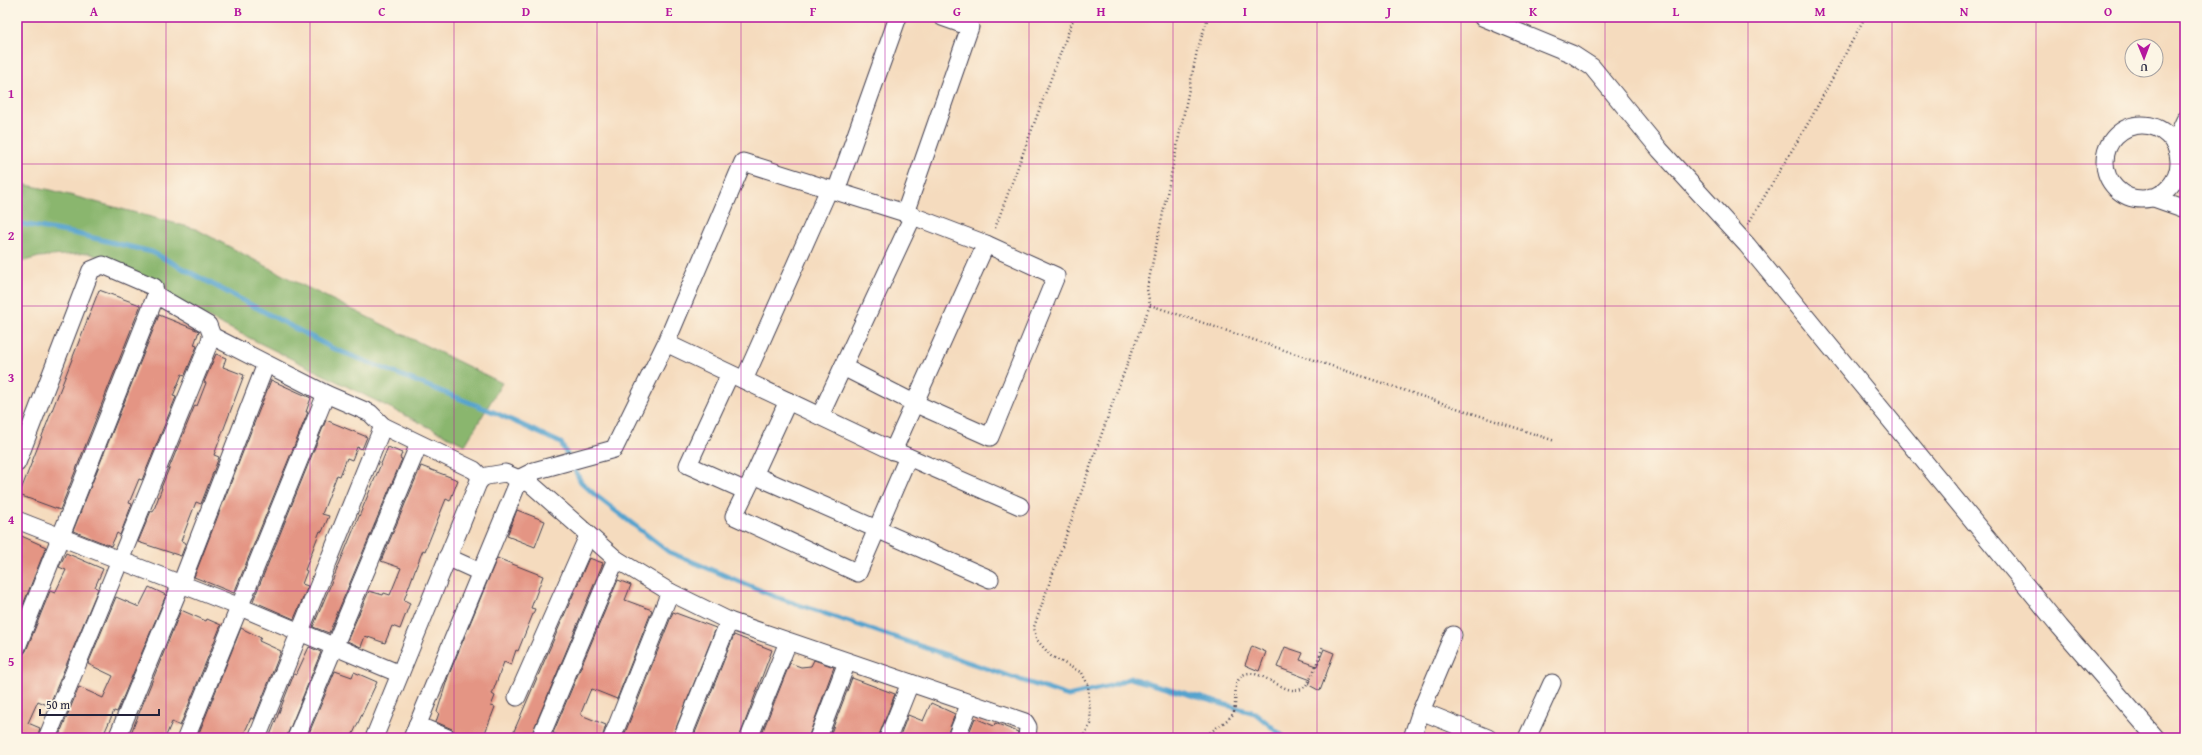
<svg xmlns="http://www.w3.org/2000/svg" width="2202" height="755" viewBox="0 0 2202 755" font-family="'Gentium Book Plus',serif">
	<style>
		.forest { fill: #8ab66e; stroke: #566c54 }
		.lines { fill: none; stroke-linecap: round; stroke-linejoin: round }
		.stream { stroke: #55a3ce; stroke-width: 5 }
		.building { fill: #e49584 }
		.minor-casing { stroke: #423e4f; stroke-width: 19 }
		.path { stroke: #423e4f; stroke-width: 2.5; stroke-dasharray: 1 3; stroke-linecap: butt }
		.minor { stroke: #fff; stroke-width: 17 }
		.grid { fill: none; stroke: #b5179e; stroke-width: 1; stroke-opacity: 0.55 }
		.neatline { fill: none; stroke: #b5179e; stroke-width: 1.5 }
		.grid-label { font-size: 13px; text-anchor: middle; font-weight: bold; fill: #b5179e }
	</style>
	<rect width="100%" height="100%" fill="#fcf5e5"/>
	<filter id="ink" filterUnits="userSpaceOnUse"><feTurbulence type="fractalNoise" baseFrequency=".025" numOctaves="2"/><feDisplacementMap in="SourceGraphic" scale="8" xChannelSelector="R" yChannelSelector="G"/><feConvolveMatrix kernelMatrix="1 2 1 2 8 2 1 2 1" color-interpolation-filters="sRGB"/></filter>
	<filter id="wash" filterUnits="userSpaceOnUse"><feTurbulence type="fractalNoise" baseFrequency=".012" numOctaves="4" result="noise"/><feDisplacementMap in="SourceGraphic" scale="16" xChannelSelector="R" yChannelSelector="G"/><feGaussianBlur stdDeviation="0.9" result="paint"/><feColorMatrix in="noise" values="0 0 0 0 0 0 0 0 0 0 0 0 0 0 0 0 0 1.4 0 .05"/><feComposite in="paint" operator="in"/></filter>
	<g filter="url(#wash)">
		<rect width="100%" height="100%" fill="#f5dbbe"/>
		<polygon class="forest" points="17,183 51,190 196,229 296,282 502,383 465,445 175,301 161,287 150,279 89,253 39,257 17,263"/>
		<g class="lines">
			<polyline class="stream" points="17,223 77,234 152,252 332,348 496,413 561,443 581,482 595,495 669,552 776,597 1068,696 1110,686 1130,678 1255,713 1285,738"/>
		</g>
		<g id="blocks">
			<g class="building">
				<polygon points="99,290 140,305 140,307 60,510 19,495"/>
				<polygon points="159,315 199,331 194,345 197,346 185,375 182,374 173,396 176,397 142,480 139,479 129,503 132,504 120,535 117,533 111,546 73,531"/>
				<polygon points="216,354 226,358 223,367 244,375 214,455 219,457 201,504 196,502 181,541 186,543 181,556 138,542 151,511 153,512 162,488 161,488 195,405 197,406 206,383 204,382"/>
				<polygon points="271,380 311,398 306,412 308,412 234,593 194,577"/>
				<polygon points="326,420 367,437 362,449 357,447 352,460 347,458 340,476 337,475 322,514 329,516 322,532 320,531 305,570 307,571 302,584 308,586 294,619 253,601"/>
				<polygon points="388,447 402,453 400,458 402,459 329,633 313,627"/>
				<polygon points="421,466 458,480 450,501 446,499 425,551 423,550 415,570 404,600 410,603 400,629 392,626 385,643 365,636 361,647 347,641 369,591 383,595 384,593 390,595 401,568 381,561"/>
				<polygon points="517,510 545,521 535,547 507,536"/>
				<polygon points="17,534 46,547 17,620"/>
				<polygon points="66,553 103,569 95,587 98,589 49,706 38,701 28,723 40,728 37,738 17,738 17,657 23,655 26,651 50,591 55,593 66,570 59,567"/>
				<polygon points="497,558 543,576 531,608 535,609 518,651 516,650 511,665 504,662 492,694 495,696 491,706 495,707 483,738 459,738 452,729 436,722 439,713 437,712 448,677"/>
				<polygon points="589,558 603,563 530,738 511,738"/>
				<polygon points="618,580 631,585 625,600 652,610 617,699 592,689 590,691 581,713 581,715 606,725 602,738 565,738 553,733"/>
				<polygon points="149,587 166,595 117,712 114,711 102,738 58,738 79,687 103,698 113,676 88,664 116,597 139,607"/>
				<polygon points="181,610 206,621 207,619 221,625 180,726 172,722 165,738 129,738"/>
				<polygon points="673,612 716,628 672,738 623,738"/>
				<polygon points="241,628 261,638 259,641 281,651 254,719 251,718 242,738 197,738"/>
				<polygon points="734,635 772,650 739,738 693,738"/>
				<polygon points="1252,646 1266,652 1259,671 1245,665"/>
				<polygon points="309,647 321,652 286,738 269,738 294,674 296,675"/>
				<polygon points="1285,647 1303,653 1300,660 1317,666 1324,649 1334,653 1320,691 1309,685 1311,680 1277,667"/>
				<polygon points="814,660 834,667 808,738 760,738 790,663 801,667 811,666"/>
				<polygon points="335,671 352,677 354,672 377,682 351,738 307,738"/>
				<polygon points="852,678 895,694 878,738 829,738"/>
				<polygon points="931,703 955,714 946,738 899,738 908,715 923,721"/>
				<polygon points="975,718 994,726 995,723 1018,732 1017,738 967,738"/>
			</g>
		</g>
	</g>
	<g filter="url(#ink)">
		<use href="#blocks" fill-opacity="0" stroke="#423e4f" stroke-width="1"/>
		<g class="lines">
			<defs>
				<g id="minor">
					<polyline points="1482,17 1572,54 1592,67 1660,150 1747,245 2060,627 2156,738"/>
					<circle cx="2142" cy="162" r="37"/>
					<polyline points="2174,144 2185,120"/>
					<polyline points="836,191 898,17"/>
					<polyline points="2151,197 2185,209"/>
					<polyline points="905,213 970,27 942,17"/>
					<polyline points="843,367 914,403 990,437 1056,276 986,244"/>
					<polyline points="730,374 688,465 746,491"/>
					<polyline points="744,380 829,189"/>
					<polyline points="788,401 754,475 990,579"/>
					<polyline points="820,416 913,216"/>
					<polyline points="897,452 1020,506"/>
					<polyline points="17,463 91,270 103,265 154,287 156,295 208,325 212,336 326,394 370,413 383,426 474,470 482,478"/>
					<polyline points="754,475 734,516 858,573 908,457"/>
					<polyline points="17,520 240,607 400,674"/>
					<polyline points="447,557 480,572"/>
					<polyline points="17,647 156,295"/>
					<polyline points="517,697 588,536"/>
					<polyline points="1421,711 1488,738"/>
					<polyline points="417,725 448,738"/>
					<polyline points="47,738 212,336"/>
					<polyline points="117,738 181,584 266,364"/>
					<polyline points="186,738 326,394"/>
					<polyline points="257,738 383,426"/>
					<polyline points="296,738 419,444"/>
					<polyline points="374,738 478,483 482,478 487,476 505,473 531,484 616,559 670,592 729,621 1025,722 1028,727 1027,738"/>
					<polyline points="412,738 520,478 534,471 614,449 666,343 743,162 905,213 986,244 893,451 666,343"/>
					<polyline points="540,738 616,559"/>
					<polyline points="612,738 670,592"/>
					<polyline points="682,738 729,621"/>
					<polyline points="749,738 788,642"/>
					<polyline points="818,738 847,662"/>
					<polyline points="888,738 910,683"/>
					<polyline points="956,738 970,703"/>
					<polyline points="1412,738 1421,711 1453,635"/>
					<polyline points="1527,738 1552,683"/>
				</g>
			</defs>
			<use href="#minor" class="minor-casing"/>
			<g class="path">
				<polyline points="1748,224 1810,120 1865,17"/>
				<polyline points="995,228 1074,17"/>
				<polyline points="1150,305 1555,441"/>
				<polyline points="1082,738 1091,724 1088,685 1082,673 1051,656 1036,639 1034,627 1115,396 1150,305 1147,289 1197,51 1208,17"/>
				<path d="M1204,738C1211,730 1231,720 1234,712C1237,700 1232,682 1243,675C1259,665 1286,699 1303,688C1312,682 1319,656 1323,646"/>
			</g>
			<use href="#minor" class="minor"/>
		</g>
	</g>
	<path class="grid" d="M166,17V738M310,17V738M454,17V738M597,17V738M741,17V738M885,17V738M1029,17V738M1173,17V738M1317,17V738M1461,17V738M1605,17V738M1748,17V738M1892,17V738M2036,17V738M17,164H2185M17,306H2185M17,449H2185M17,591H2185"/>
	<rect width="2202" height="755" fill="none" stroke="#fcf5e5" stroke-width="44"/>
	<g transform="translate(2144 58) rotate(179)"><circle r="19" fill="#fcf5e5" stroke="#a5a1a1"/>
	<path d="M0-3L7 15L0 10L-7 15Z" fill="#b5179e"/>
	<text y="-6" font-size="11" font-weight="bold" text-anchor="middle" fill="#22223b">U</text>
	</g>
	<path d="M40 709v6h119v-6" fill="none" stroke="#22223b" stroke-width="2"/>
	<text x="46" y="709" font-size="12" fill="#22223b" stroke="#fcf5e5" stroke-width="3" paint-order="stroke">50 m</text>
	<rect x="22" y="22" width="2158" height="711" class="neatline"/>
	<g class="grid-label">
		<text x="94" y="16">A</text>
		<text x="238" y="16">B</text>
		<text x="382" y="16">C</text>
		<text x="526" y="16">D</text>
		<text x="669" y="16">E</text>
		<text x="813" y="16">F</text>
		<text x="957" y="16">G</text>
		<text x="1101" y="16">H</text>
		<text x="1245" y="16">I</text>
		<text x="1389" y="16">J</text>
		<text x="1533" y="16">K</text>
		<text x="1676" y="16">L</text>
		<text x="1820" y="16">M</text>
		<text x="1964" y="16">N</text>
		<text x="2108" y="16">O</text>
		<text x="11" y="98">1</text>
		<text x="11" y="240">2</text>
		<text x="11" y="382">3</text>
		<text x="11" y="524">4</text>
		<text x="11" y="666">5</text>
	</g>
</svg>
